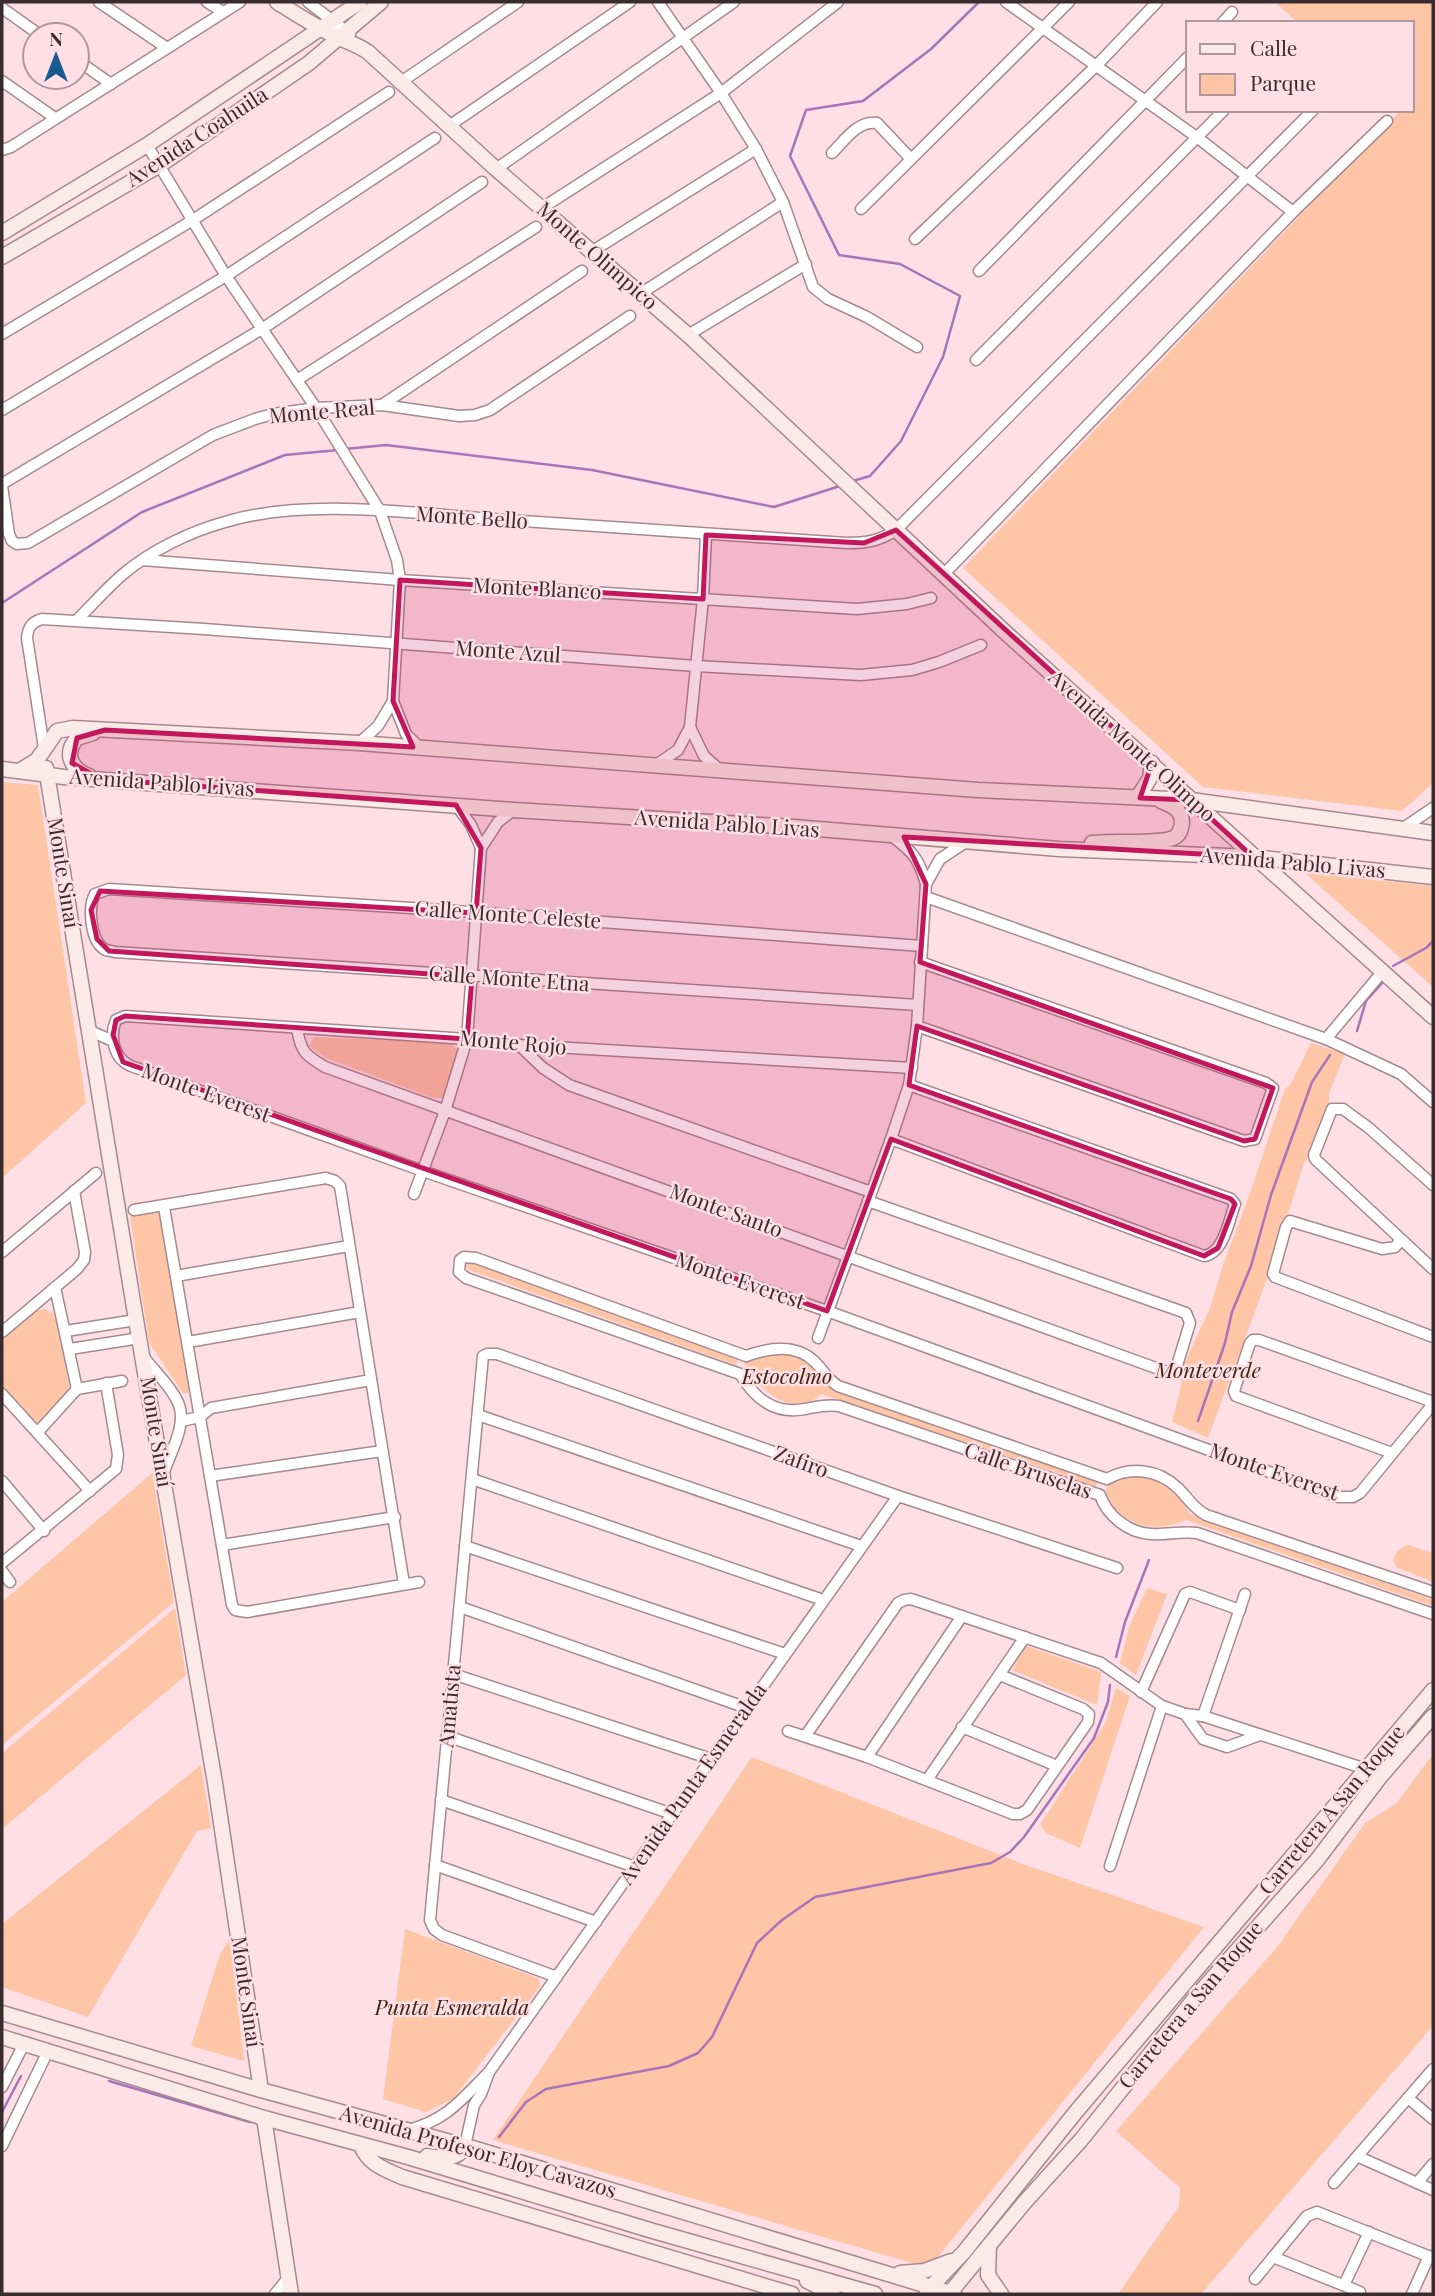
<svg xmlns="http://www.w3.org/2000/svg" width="1435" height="2296" viewBox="0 0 1435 2296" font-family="'Playfair Display',serif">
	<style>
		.green { fill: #fec6a7 }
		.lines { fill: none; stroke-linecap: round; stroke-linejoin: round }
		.stream { stroke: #a874b9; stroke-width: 2.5 }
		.street-casing { stroke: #a5898f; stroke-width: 13 }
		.secondary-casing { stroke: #a5898f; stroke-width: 17 }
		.street { stroke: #fff; stroke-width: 10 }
		.secondary { stroke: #faeae8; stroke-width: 14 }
		.marked { fill: #c2185b; fill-opacity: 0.2; stroke: #c2185b; stroke-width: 5; stroke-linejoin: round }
		.labels { text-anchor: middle; stroke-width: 5; stroke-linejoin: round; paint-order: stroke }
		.street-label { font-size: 21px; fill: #382c2f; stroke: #fedfe6 }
		.park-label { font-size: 21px; font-style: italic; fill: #42220e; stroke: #fedfe6 }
	</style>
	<rect width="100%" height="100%" fill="#fedfe6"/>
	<g class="green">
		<polygon points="1275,2 1433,2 1433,783 1402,811 1203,787 963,568 1397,114 1393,110 1412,110 1412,23 1298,23"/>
		<polygon points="2,782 38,785 86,1103 2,1178"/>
		<polygon points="1305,873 1433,886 1433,987"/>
		<polygon points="314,1037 451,1043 457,1050 442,1098 433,1098 326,1058 309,1046"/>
		<polygon points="1311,1043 1345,1054 1329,1093 1329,1105 1312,1154 1304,1163 1270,1271 1208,1438 1172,1422 1182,1382 1178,1377 1210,1308 1223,1265 1250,1193 1285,1089 1290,1085"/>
		<polygon points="160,1213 191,1393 183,1393 149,1343 130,1216"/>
		<polygon points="467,1259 738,1358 736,1365 469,1270 464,1265"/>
		<polygon points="45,1309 56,1315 70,1390 41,1423 35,1423 2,1387 2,1339 35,1311"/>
		<path d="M789,1352L812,1362L825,1386L1095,1479L1098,1482L1096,1486L1091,1487L1061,1474L821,1394C794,1421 756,1389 744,1362L751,1357Z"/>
		<polygon points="152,1473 174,1602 2,1745 2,1602"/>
		<path d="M1142,1475C1170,1484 1176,1490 1190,1514L1433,1600V1606L1186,1520C1153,1534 1126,1526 1105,1497C1106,1475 1124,1476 1142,1475Z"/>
		<polygon points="1408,1545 1433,1553 1433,1582 1396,1567 1393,1559 1397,1551"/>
		<polygon points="1147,1588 1167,1594 1136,1675 1120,1663 1129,1627"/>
		<polygon points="175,1608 186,1675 2,1829 2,1753"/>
		<polygon points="1026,1646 1101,1672 1097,1705 1012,1670"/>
		<polygon points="1116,1688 1130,1696 1080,1848 1046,1833 1040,1825 1106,1722"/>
		<polygon points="1433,1754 1433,2026 1201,2294 1118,2294 1179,2206 1180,2188 1116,2131 1278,1946 1365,1823 1396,1804"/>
		<polygon points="752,1757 1023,1864 1204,1927 929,2268 493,2140"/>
		<polygon points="201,1765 211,1828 197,1831 88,2017 2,1987 2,1924"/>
		<polygon points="405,1929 538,1978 541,1985 453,2099 426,2112 383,2099"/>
		<polygon points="230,1939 244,2061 191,2046 220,1954"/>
	</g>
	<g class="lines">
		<g class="stream">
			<polyline points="345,449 386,445 592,470 774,507 840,486"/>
			<polyline points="853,481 870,476 901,441 943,357 960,296 900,264 839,255 790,156 806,110 863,101 931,49 979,2"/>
			<polyline points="2,603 142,512 285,455 338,450"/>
			<polyline points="1393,966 1426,948 1433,941"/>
			<polyline points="1357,1031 1366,1001 1384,981"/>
			<polyline points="1198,1421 1225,1343 1232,1312 1251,1266 1271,1195 1312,1082 1330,1055"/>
			<polyline points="1116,1657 1125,1622 1149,1560"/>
			<polyline points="109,2081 250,2122"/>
			<polyline points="2,2112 21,2076"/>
			<polyline points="499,2137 526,2102 546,2089 669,2066 698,2053 712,2037 757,1943 782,1920 815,1897 991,1863 1010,1852 1024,1837 1094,1738 1108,1702 1110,1685"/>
		</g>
		<defs>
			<g id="street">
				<polyline points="99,2 167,48"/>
				<polyline points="207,2 223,12"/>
				<polyline points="308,2 350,34"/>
				<polyline points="658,2 721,93 756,149 783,202 813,287 828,299 867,317 917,347"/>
				<polyline points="1006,2 1198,138 1293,212"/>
				<polyline points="2,8 40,35"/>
				<polyline points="1222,23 1232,12"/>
				<polyline points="77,60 111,84"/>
				<polyline points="2,81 55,118"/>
				<polyline points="401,82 518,2"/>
				<polyline points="449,126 630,2"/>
				<polyline points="147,145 226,276 316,408 380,511 397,560 400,580 393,701 406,734 420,748"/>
				<polyline points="2,150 11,147 240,2"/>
				<path d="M832,153C844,141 858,120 877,123L911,159"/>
				<polyline points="496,169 734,2"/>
				<polyline points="542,208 721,93 838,2"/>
				<polyline points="861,209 1069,2"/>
				<polyline points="915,239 1097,65 1157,2"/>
				<polyline points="591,252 756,149"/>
				<polyline points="979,271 1188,57"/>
				<polyline points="640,294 783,202"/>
				<polyline points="2,334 193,220 389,92"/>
				<polyline points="688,335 806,264"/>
				<polyline points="976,360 1224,110"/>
				<polyline points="297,380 536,227"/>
				<polyline points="382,405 582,271"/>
				<polyline points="2,410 226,276 435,138"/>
				<polyline points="2,484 262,329 482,182"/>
				<polyline points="2,486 9,534 12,541 17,544 28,543 213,435 255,419 273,414 316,408 382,405 459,416 475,415 490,410 630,316"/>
				<polyline points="142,560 400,580 857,609 907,604 931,598"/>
				<polyline points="944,574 1293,212 1387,121"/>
				<path d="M77,620C92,605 106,589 122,575C150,551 189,532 225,522C303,498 411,513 493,519C611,528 729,536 847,543C867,543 879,541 896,530L1313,110"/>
				<polyline points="690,727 704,756 720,770"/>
				<polyline points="359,743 378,726 393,701"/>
				<path d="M44,748L27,638C28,627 32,622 42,619L204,629L696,666L861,675L912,670L939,662L981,645"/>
				<polyline points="656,765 678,750 690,727 703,599 706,535"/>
				<polyline points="456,805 471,825 481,848"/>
				<polyline points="1402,829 1433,808"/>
				<polyline points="926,884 940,859 966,842"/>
				<polyline points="926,897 1326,1039 1401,1074 1433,1102"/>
				<path d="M918,1005L115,952C112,951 107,951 104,949C90,940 88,906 95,894L109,889L443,910L922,946"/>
				<polyline points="917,1026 1244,1141 1255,1139 1273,1088 1266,1083 920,962"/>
				<path d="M297,1029C301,1052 305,1055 325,1067L1167,1372H1175L1190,1323L1186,1313L868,1201"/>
				<polyline points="88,1030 113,1041"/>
				<polyline points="1326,1039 1383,971"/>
				<polyline points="519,1045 543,1068 569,1085 871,1192"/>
				<path d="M912,1068L519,1045L467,1039L125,1016L116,1020C109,1037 114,1059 131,1066L423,1171L827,1311L1338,1497H1353L1360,1493L1433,1404"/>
				<path d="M891,1139L1204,1256C1224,1253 1229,1220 1235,1204L1231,1199L909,1085"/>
				<polyline points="1433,1185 1369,1128 1343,1109 1332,1109 1314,1155 1315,1159 1433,1269"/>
				<polyline points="414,1194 445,1111 467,1039 481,848 498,822 513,810"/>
				<polyline points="164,1207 232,1605 235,1610 247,1612 419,1582"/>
				<polyline points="134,1210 326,1178 335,1181 340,1186 404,1584"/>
				<polyline points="1401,1240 1395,1247 1382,1249 1290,1221 1286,1227 1273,1274 1275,1277 1433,1337"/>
				<polyline points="2,1252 96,1173"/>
				<polyline points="176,1276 349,1246"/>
				<polyline points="55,1287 77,1389"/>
				<polyline points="66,1331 136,1320"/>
				<polyline points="2,1332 77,1269 84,1260 85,1252 74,1191"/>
				<path d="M818,1338L891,1139L909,1085L917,1026L926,884C919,859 913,852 893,837"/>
				<polyline points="188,1342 360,1312"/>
				<polyline points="70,1349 140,1338"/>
				<path d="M143,1356C154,1371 173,1388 179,1405C187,1426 169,1455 163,1475"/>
				<polyline points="77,1389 122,1381"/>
				<polyline points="2,1394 90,1491"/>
				<polyline points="478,1415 861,1546"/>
				<polyline points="181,1421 200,1417 211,1408 371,1380"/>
				<polyline points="38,1432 77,1389"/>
				<polyline points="1392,1453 1236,1396 1234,1391 1250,1343 1253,1340 1259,1340 1433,1402"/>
				<polyline points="210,1476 382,1451"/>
				<polyline points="472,1479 823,1600"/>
				<polyline points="2,1481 44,1531"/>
				<polyline points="222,1545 395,1517"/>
				<polyline points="465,1546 785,1654"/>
				<polyline points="2,1563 116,1469 118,1455 106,1383"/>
				<polyline points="2,1571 10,1582"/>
				<path d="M1433,1592L1206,1515C1193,1508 1188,1498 1178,1488C1158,1469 1130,1466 1107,1479L838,1386C828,1380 823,1370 815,1362C796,1343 769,1348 746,1356L476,1258L464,1257L460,1260L459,1272L466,1278L740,1374C755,1399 775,1415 805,1409C817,1407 827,1404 839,1406L1100,1495C1107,1516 1129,1533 1151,1534C1167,1535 1181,1531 1197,1533L1433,1614"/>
				<polyline points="460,1607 747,1708"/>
				<polyline points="453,1674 711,1759"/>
				<polyline points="1141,1692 1185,1594 1190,1592 1240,1610"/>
				<polyline points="1185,1714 1203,1739 1227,1747 1260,1735"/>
				<polyline points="1203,1716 1245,1594"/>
				<polyline points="962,1727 1057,1766"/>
				<polyline points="788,1731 867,1757 1013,1814 1020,1814 1027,1810 1088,1722 1089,1714 1083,1709 1000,1675"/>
				<polyline points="806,1735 898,1603 904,1600 911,1599 1101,1663 1162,1706 1185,1714 1203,1716 1366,1769"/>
				<polyline points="447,1736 672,1814"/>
				<polyline points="867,1757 962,1616"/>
				<polyline points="927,1780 1025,1637"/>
				<polyline points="441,1800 635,1867"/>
				<polyline points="435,1865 596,1922"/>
				<polyline points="1110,1866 1162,1706"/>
				<polyline points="557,1977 442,1935 434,1929 430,1920 483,1356 487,1354 497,1354 898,1496 1117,1568"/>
				<polyline points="2,2087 24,2044"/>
				<polyline points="1408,2098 1433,2119"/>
				<path d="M408,2130C447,2120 462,2099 489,2072L898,1496"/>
				<polyline points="2,2146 48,2051"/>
				<polyline points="465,2146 474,2105 481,2094 488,2075"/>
				<polyline points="1359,2157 1433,2190"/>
				<polyline points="1334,2183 1433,2069"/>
				<polyline points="1417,2183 1433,2164"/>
				<polyline points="1273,2257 1360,2292"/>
				<polyline points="1255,2279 1307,2216 1317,2212 1433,2258"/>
				<polyline points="1344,2285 1369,2232"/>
				<polyline points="275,2294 288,2278"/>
				<polyline points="1412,2294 1429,2256"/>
			</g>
			<g id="secondary">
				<path d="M277,2C296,14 316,27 337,37C348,42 358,45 368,52L496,169L688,335L1006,633L1433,1017"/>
				<polyline points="2,233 147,145 360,2"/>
				<polyline points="2,257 160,165 309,63 381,2"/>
				<polyline points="46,768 136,1320 215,1783 261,2090"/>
				<polyline points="2,769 64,777 513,810 794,827 1059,849 1253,857 1433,877"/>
				<polyline points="21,770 37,760 57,731 73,728 359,743 978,790 1191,800 1433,833"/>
				<path d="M89,776C72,770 63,754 77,738L93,733"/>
				<polyline points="1138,797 1150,778 1152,763"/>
				<path d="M1092,843C1110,840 1163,845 1175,837C1180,834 1181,829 1182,823C1182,809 1171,805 1161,801"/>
				<polyline points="2,2013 261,2090 476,2149 954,2294"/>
				<polyline points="2,2037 264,2118 408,2157 653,2231 875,2294"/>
				<polyline points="264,2118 291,2294"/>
				<path d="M361,2145C368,2164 384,2169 402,2177L792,2294"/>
				<path d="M427,2156C441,2158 458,2161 465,2146"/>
				<polyline points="989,2245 988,2275 1001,2294"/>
				<polyline points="900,2273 924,2271 951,2261"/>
				<polyline points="807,2281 833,2294"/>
				<polyline points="927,2291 964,2252 1075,2113 1433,1690"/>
				<polyline points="949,2294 1024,2203 1081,2140 1195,1998 1317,1860 1380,1777 1433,1716"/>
			</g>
		</defs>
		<use href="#street" class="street-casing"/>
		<use href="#secondary" class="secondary-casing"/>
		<use href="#street" class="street"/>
		<use href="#secondary" class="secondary"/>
	</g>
	<path class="marked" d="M896,530L1152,763L1140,798L1191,800L1253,857L904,837L926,884L920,962L1273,1088L1255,1139L1244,1141L917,1026L909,1085L1231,1199L1235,1204L1218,1248L1204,1256L891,1139L827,1311L123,1062L113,1035L116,1020L125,1016L467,1039L472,977L109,951L97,939L91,910L100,891L476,913L481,848L456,805L100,779L72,763L77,738L105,730L413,747L393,701L400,580L703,599L706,535L864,543Z"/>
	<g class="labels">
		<g class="street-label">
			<text transform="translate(197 137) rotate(-33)" y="7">Avenida Coahuila</text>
			<text transform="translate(597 256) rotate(41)" y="7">Monte Olimpico</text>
			<text transform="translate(322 412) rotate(-5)" y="7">Monte Real</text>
			<text transform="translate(472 518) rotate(4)" y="7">Monte Bello</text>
			<text transform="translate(537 589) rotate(3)" y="7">Monte Blanco</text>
			<text transform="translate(508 652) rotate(4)" y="7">Monte Azul</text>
			<text transform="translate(1132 746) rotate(42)" y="7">Avenida Monte Olimpo</text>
			<text transform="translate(162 783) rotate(4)" y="7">Avenida Pablo Livas</text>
			<text transform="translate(727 824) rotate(4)" y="7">Avenida Pablo Livas</text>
			<text transform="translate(1293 863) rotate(5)" y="7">Avenida Pablo Livas</text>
			<text transform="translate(63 873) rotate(81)" y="7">Monte Sinaí</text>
			<text transform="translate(508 915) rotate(4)" y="7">Calle Monte Celeste</text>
			<text transform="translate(509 979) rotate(4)" y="7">Calle Monte Etna</text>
			<text transform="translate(513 1043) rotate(5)" y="7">Monte Rojo</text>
			<text transform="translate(206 1093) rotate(20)" y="7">Monte Everest</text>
			<text transform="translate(726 1211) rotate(20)" y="7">Monte Santo</text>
			<text transform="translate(740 1281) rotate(19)" y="7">Monte Everest</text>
			<text transform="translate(156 1432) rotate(81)" y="7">Monte Sinaí</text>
			<text transform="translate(801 1462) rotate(20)" y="7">Zafiro</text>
			<text transform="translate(1028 1471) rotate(19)" y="7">Calle Bruselas</text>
			<text transform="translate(1274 1472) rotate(19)" y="7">Monte Everest</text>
			<text transform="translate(450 1706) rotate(-85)" y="7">Amatista</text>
			<text transform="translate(693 1784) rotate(-55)" y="7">Avenida Punta Esmeralda</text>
			<text transform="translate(1332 1810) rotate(-50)" y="7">Carretera A San Roque</text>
			<text transform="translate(246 1992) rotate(82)" y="7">Monte Sinaí</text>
			<text transform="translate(1191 2005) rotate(-50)" y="7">Carretera a San Roque</text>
			<text transform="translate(478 2152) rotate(16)" y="7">Avenida Profesor Eloy Cavazos</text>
		</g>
		<g class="park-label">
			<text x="1208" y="1378">Monteverde</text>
			<text x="787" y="1384">Estocolmo</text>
			<text x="452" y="2015">Punta Esmeralda</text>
		</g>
	</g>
	<rect width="1435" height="2296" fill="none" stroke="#382c2f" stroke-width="7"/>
	<rect x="1186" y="21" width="228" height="91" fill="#fedfe6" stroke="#af979d" stroke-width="2"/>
	<rect x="1200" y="44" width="35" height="10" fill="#faeae8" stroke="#af979d" stroke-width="2"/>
	<text x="1250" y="56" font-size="21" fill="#382c2f">Calle</text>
	<rect x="1200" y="74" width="35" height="21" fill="#fec6a7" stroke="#af979d" stroke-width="2"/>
	<text x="1250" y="91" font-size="21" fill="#382c2f">Parque</text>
	<g transform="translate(56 56)"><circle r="33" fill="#fedfe6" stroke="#af979d" stroke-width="2"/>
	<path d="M0-5L12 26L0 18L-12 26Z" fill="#185b90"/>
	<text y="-10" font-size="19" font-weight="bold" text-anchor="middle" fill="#382c2f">N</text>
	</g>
</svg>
